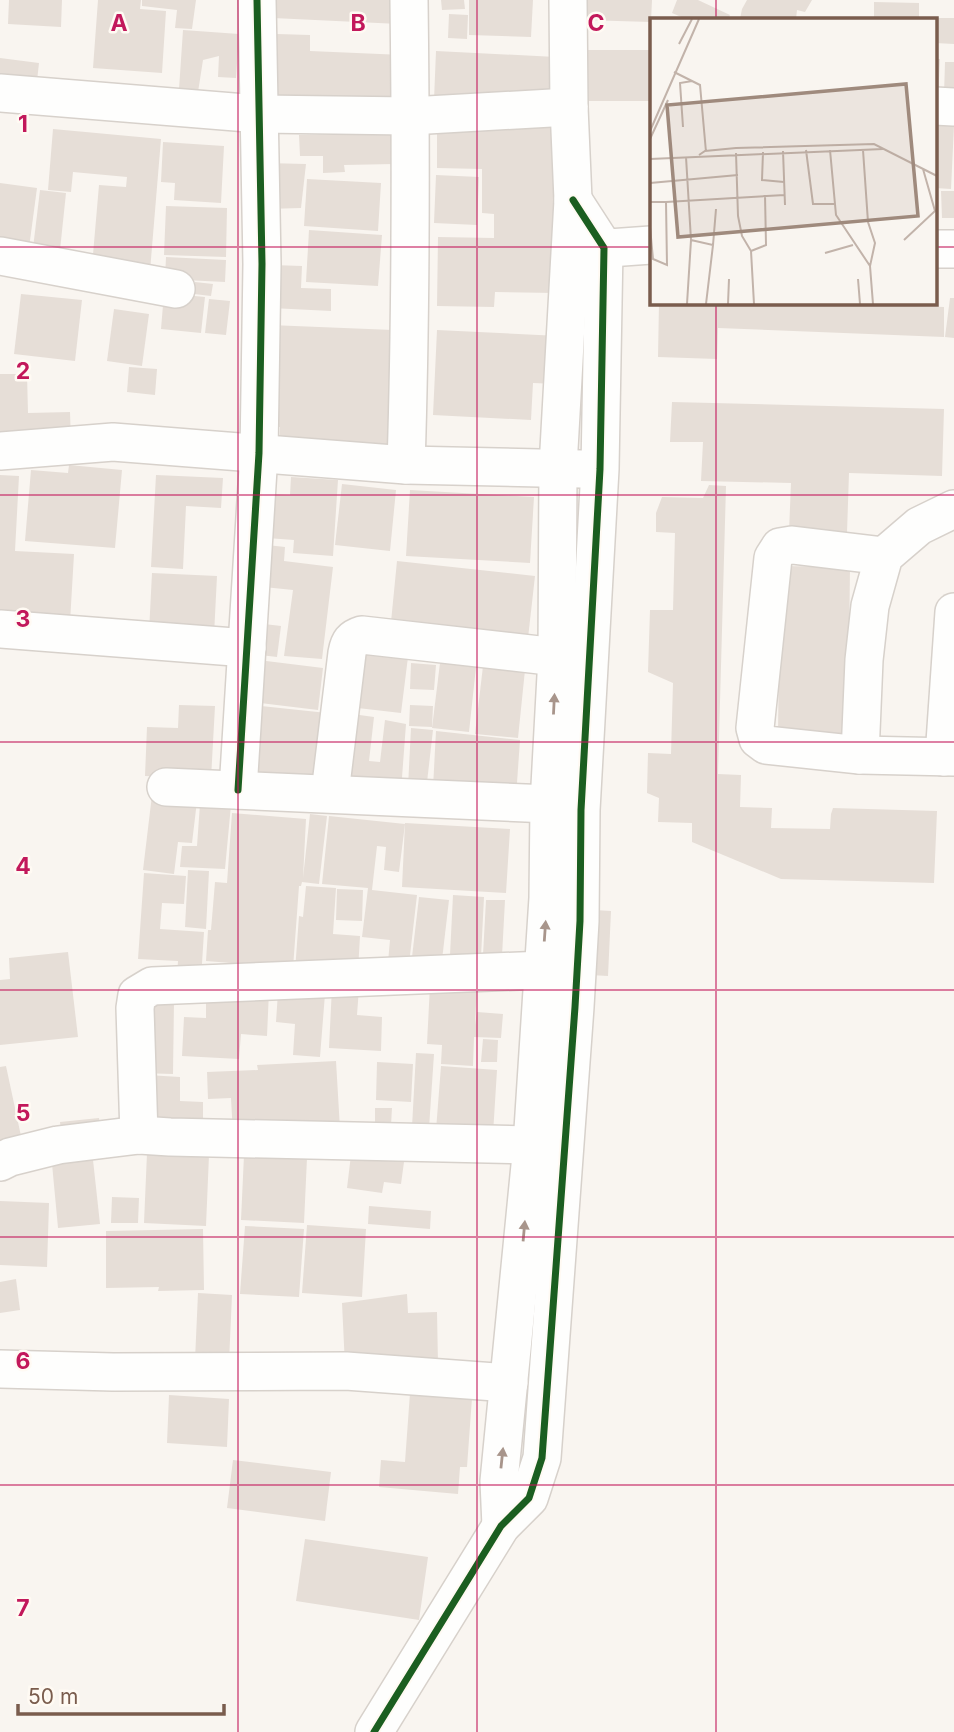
<svg xmlns="http://www.w3.org/2000/svg" width="954" height="1732" viewBox="0 0 954 1732" font-family="Inter,sans-serif">
	<style>
		.building { fill: #e6ded7 }
		.lines { fill: none; stroke-linecap: round; stroke-linejoin: round }
		.minor-casing { stroke: #d7d1cb; stroke-width: 40 }
		.minor { stroke: #fefefd; stroke-width: 37 }
		.cycleway-casing { stroke: #fffaf3; stroke-width: 11 }
		.cycleway { stroke: #1b5e20; stroke-width: 7 }
		.oneway { fill: #a8958b }
		.grid { fill: none; stroke: #c2185b; stroke-width: 2; stroke-opacity: 0.55 }
		.inset-road { fill: none; stroke: #c2b3aa; stroke-width: 2 }
		.view { fill: #9f8a7d; fill-opacity: 0.15; stroke: #9f8a7d; stroke-width: 3.5 }
		.inset-edge { fill: none; stroke: #7a5c4d; stroke-width: 3.5 }
		.grid-label { font-size: 23px; text-anchor: middle; font-weight: bold; fill: #c2185b; stroke: #fffaf3; stroke-width: 5; stroke-linejoin: round; paint-order: stroke }
	</style>
	<rect width="100%" height="100%" fill="#f9f5f0"/>
	<g class="building">
		<polygon points="9,0 62,0 61,27 8,24"/>
		<polygon points="98,0 141,0 140,9 166,11 162,73 93,68"/>
		<polygon points="142,0 196,0 192,29 175,28 177,10 142,6"/>
		<polygon points="274,0 400,0 399,24 273,18"/>
		<polygon points="441,0 464,0 465,9 442,10"/>
		<polygon points="469,0 533,0 531,37 469,35"/>
		<polygon points="585,0 652,0 651,22 584,20"/>
		<polygon points="677,0 698,0 730,15 728,19 686,19 672,13"/>
		<polygon points="747,0 812,0 805,12 797,10 796,19 740,19 742,9"/>
		<polygon points="874,2 919,3 919,19 874,19"/>
		<polygon points="449,14 468,15 467,39 448,38"/>
		<polygon points="935,18 954,18 954,44 935,43"/>
		<polygon points="183,30 239,34 236,78 218,77 219,56 203,60 196,105 178,104"/>
		<polygon points="277,34 310,35 310,51 403,55 401,105 275,100"/>
		<polygon points="582,50 651,50 651,101 583,101"/>
		<polygon points="436,51 556,57 554,101 434,100"/>
		<polygon points="0,58 39,63 36,90 0,86"/>
		<polygon points="935,59 940,59 938,97 935,97"/>
		<polygon points="945,62 954,62 954,96 944,95"/>
		<polygon points="935,124 954,125 951,189 935,188"/>
		<polygon points="437,125 558,127 555,293 495,292 494,307 437,306 438,237 494,238 494,214 482,213 482,169 437,168"/>
		<polygon points="53,129 161,139 150,271 92,266 99,185 126,187 127,177 73,172 71,192 48,190"/>
		<polygon points="393,134 394,164 344,165 345,172 323,173 323,156 300,156 299,135"/>
		<polygon points="163,142 224,146 221,203 174,200 175,183 161,182"/>
		<polygon points="266,163 306,164 301,208 267,209"/>
		<polygon points="436,175 479,177 477,225 434,223"/>
		<polygon points="307,179 381,183 378,231 304,226"/>
		<polygon points="0,183 37,188 29,248 0,243"/>
		<polygon points="40,190 66,193 60,250 33,248"/>
		<polygon points="941,191 954,191 954,218 942,218"/>
		<polygon points="166,206 227,208 226,257 164,255"/>
		<polygon points="309,230 382,235 378,286 306,282"/>
		<polygon points="166,257 226,260 225,282 165,279"/>
		<polygon points="273,265 302,266 301,288 331,289 331,311 271,308"/>
		<polygon points="195,282 213,284 211,296 194,294"/>
		<polygon points="164,293 205,297 201,333 161,329"/>
		<polygon points="21,294 82,300 75,361 14,354"/>
		<polygon points="950,298 954,298 954,338 945,337"/>
		<polygon points="209,299 230,301 226,335 205,333"/>
		<polygon points="659,303 834,303 944,307 944,337 718,328 717,359 658,357"/>
		<polygon points="114,309 149,314 142,366 107,361"/>
		<polygon points="270,325 393,330 387,454 279,449 280,427 266,426"/>
		<polygon points="437,330 559,336 557,384 533,383 531,420 433,415"/>
		<polygon points="129,367 157,369 155,395 127,392"/>
		<polygon points="0,374 27,374 28,413 70,412 71,443 0,444"/>
		<polygon points="672,402 944,409 942,476 849,473 847,533 789,532 791,483 701,481 703,442 670,442"/>
		<polygon points="69,465 122,470 115,548 25,541 31,470 68,473"/>
		<polygon points="0,475 19,476 15,551 74,554 70,622 0,613"/>
		<polygon points="156,475 223,478 221,508 186,506 183,569 151,567"/>
		<polygon points="291,477 338,480 333,556 293,553 294,540 267,538 271,494 290,495"/>
		<polygon points="342,484 396,490 390,551 335,545"/>
		<polygon points="709,485 726,486 718,774 741,775 740,807 772,808 771,828 830,829 831,814 833,808 937,811 934,883 781,879 692,842 692,823 658,822 659,798 647,793 648,753 671,754 673,683 648,672 650,610 673,610 675,533 656,532 656,513 662,497 703,498"/>
		<polygon points="410,490 534,497 530,563 406,556"/>
		<polygon points="258,544 285,547 284,561 333,567 322,659 284,656 293,590 253,586"/>
		<polygon points="397,561 535,576 527,647 390,632"/>
		<polygon points="780,566 850,567 848,734 778,733"/>
		<polygon points="152,573 217,576 214,635 149,632"/>
		<polygon points="256,623 281,626 277,657 252,654"/>
		<polygon points="357,643 409,649 401,713 349,707"/>
		<polygon points="249,659 323,668 318,710 243,701"/>
		<polygon points="411,663 436,665 434,690 410,689"/>
		<polygon points="440,663 476,667 469,732 432,728"/>
		<polygon points="483,666 525,670 518,738 475,734"/>
		<polygon points="179,705 215,706 211,779 145,776 147,727 178,728"/>
		<polygon points="252,705 327,713 319,788 244,780"/>
		<polygon points="410,705 433,706 432,727 409,726"/>
		<polygon points="345,713 374,717 369,761 380,762 385,720 406,724 401,791 338,778"/>
		<polygon points="411,728 433,730 426,791 408,787"/>
		<polygon points="436,731 520,740 516,797 433,788"/>
		<polygon points="152,795 197,801 192,843 178,842 174,874 143,870"/>
		<polygon points="200,804 231,805 225,869 180,867 182,846 197,846"/>
		<polygon points="232,813 306,819 303,878 310,814 327,816 319,884 302,882 301,886 299,886 293,968 206,961 208,930 211,930 215,882 227,883"/>
		<polygon points="329,816 405,824 399,872 384,870 386,847 377,846 372,890 417,895 409,964 388,962 390,940 362,937 368,888 322,884"/>
		<polygon points="405,823 510,829 506,893 402,887"/>
		<polygon points="188,870 209,871 206,929 185,927"/>
		<polygon points="144,873 186,876 184,904 162,903 160,929 204,932 201,979 177,977 178,961 138,959"/>
		<polygon points="306,886 336,888 333,934 360,936 358,970 295,971 299,916 303,917"/>
		<polygon points="337,889 363,890 362,921 336,920"/>
		<polygon points="453,895 484,897 481,957 450,955"/>
		<polygon points="419,897 449,900 442,960 412,957"/>
		<polygon points="486,900 505,900 502,956 483,955"/>
		<polygon points="594,910 611,911 608,976 590,975"/>
		<polygon points="68,952 78,1037 0,1045 0,980 10,979 9,958"/>
		<polygon points="430,985 477,987 475,1025 477,1012 503,1014 501,1038 474,1037 473,1066 441,1064 442,1045 427,1044"/>
		<polygon points="332,987 359,988 357,1015 382,1017 381,1051 329,1048"/>
		<polygon points="250,990 269,991 267,1036 241,1034 239,1059 182,1056 184,1017 206,1018 206,1000 249,1002"/>
		<polygon points="278,992 325,994 320,1057 293,1055 295,1024 276,1022"/>
		<polygon points="139,1001 174,1002 173,1074 138,1073"/>
		<polygon points="483,1039 498,1040 497,1062 481,1062"/>
		<polygon points="416,1053 434,1054 429,1128 412,1127"/>
		<polygon points="336,1061 340,1129 233,1135 231,1098 208,1099 207,1072 258,1070 257,1065"/>
		<polygon points="377,1062 413,1064 411,1102 376,1100"/>
		<polygon points="6,1066 24,1150 0,1155 0,1067"/>
		<polygon points="441,1066 497,1070 493,1134 436,1130"/>
		<polygon points="147,1075 180,1077 180,1101 203,1102 203,1130 145,1129"/>
		<polygon points="375,1108 392,1108 391,1125 375,1124"/>
		<polygon points="99,1118 101,1138 62,1143 60,1122"/>
		<polygon points="147,1153 209,1155 206,1226 144,1223"/>
		<polygon points="244,1155 307,1158 304,1223 241,1220"/>
		<polygon points="351,1155 404,1162 401,1184 384,1182 382,1193 347,1188"/>
		<polygon points="93,1160 100,1224 58,1228 52,1164"/>
		<polygon points="112,1197 139,1198 138,1223 111,1223"/>
		<polygon points="0,1201 49,1203 47,1267 0,1265"/>
		<polygon points="369,1206 431,1211 430,1229 368,1224"/>
		<polygon points="307,1225 366,1229 362,1297 302,1293"/>
		<polygon points="245,1226 304,1229 299,1297 240,1294"/>
		<polygon points="203,1229 204,1290 158,1291 159,1287 106,1288 106,1231"/>
		<polygon points="16,1279 20,1310 0,1313 0,1282"/>
		<polygon points="198,1293 232,1295 229,1362 195,1360"/>
		<polygon points="407,1294 408,1313 437,1312 438,1364 345,1366 342,1303"/>
		<polygon points="410,1393 472,1398 467,1467 460,1467 458,1494 379,1487 381,1460 405,1462"/>
		<polygon points="169,1395 229,1399 227,1447 167,1443"/>
		<polygon points="233,1460 331,1472 325,1521 227,1508"/>
		<polygon points="305,1539 428,1557 419,1620 296,1601"/>
	</g>
	<g class="lines">
		<defs>
			<g id="minor">
				<polyline points="0,93 259,114 410,116 569,107"/>
				<polyline points="935,106 954,107"/>
				<polyline points="935,249 954,249"/>
				<polyline points="581,250 651,245"/>
				<polyline points="0,256 176,289"/>
				<polyline points="0,451 113,442 406,465 582,469"/>
				<path d="M406,465C411,310 411,155 409,0"/>
				<polyline points="884,556 792,545 780,547 773,558 755,728 758,739 766,745 860,755 954,757"/>
				<polyline points="0,629 247,648"/>
				<polyline points="860,755 864,660 870,606 884,556 919,526 954,509"/>
				<polyline points="944,757 954,612"/>
				<polyline points="166,787 549,804"/>
				<polyline points="238,790 259,453 262,264 257,0"/>
				<path d="M330,793L347,653C349,642 352,638 362,635L557,657"/>
				<polyline points="139,1135 135,1008 137,995 152,986 543,970"/>
				<polyline points="0,1162 10,1157 58,1145 139,1135 170,1137 532,1145"/>
				<polyline points="0,1369 113,1372 346,1371 509,1383"/>
				<polyline points="501,1526 499,1481 532,1145 548,898 549,804 557,657 558,467 573,200 569,107 568,0"/>
				<polyline points="374,1732 501,1526 529,1498 542,1458 575,1007 580,921 581,810 600,469 604,248 573,200"/>
			</g>
		</defs>
		<use href="#minor" class="minor-casing"/>
		<use href="#minor" class="minor"/>
		<defs>
			<g id="cycleway">
				<polyline points="238,790 259,453 262,264 257,0"/>
				<polyline points="374,1732 501,1526 529,1498 542,1458 575,1007 580,921 581,810 600,469 604,248 573,200"/>
			</g>
		</defs>
		<use href="#cycleway" class="cycleway-casing"/>
		<use href="#cycleway" class="cycleway"/>
	</g>
	<defs><path id="oneway-solid" d="M-6-.8H1V-3.2L6.5 0L1 3.2V.8H-6Z" transform="scale(1.75)"/></defs>
	<g class="oneway">
		<use href="#oneway-solid" transform="translate(554 704) rotate(-87)"/>
		<use href="#oneway-solid" transform="translate(545 931) rotate(-86)"/>
		<use href="#oneway-solid" transform="translate(524 1231) rotate(-85)"/>
		<use href="#oneway-solid" transform="translate(502 1458) rotate(-84)"/>
	</g>
	<path class="grid" d="M238,0V1732M477,0V1732M716,0V19M0,247H651M935,247H954M716,303V1732M0,495H954M0,742H954M0,990H954M0,1237H954M0,1485H954"/>
	<g transform="translate(650 18)">
		<rect width="287" height="287" fill="#f9f5f0"/>
		<path class="inset-road" d="M29,26L42,1M24,54L50,67L56,134M33,109L30,65L42,63M0,113L49,1M0,121L18,82M156,132L163,186H184M180,132L186,197L220,248M213,132L218,204L225,225L220,248L223,286M133,133L135,187M113,134L112,162L134,164M86,135L88,198L92,218L101,233L104,286M49,137L55,133L86,130L224,126L287,158M36,139L41,222L37,286M0,141L233,131M0,165L88,157M0,184H16L17,247L3,241L0,209M16,184L135,177M41,222L63,227L56,286M254,222L285,193L273,151M63,227L66,191M101,233L116,227L115,177M175,235L203,227M208,261L210,286M78,286L79,261"/>
		<path class="view" d="M256,66L268,198L28,219L17,87Z"/>
		<rect width="287" height="287" class="inset-edge"/>
	</g>
	<g class="grid-label">
		<text x="119" y="31">A</text>
		<text x="358" y="31">B</text>
		<text x="596" y="31">C</text>
		<text x="23" y="132">1</text>
		<text x="23" y="379">2</text>
		<text x="23" y="627">3</text>
		<text x="23" y="874">4</text>
		<text x="23" y="1121">5</text>
		<text x="23" y="1369">6</text>
		<text x="23" y="1616">7</text>
	</g>
	<path d="M18 1704v10h206v-10" fill="none" stroke="#7a5c4d" stroke-width="3.5"/>
	<text x="28" y="1704" font-size="21" fill="#7a5c4d" stroke="#fffaf3" stroke-width="5" paint-order="stroke">50 m</text>
</svg>
